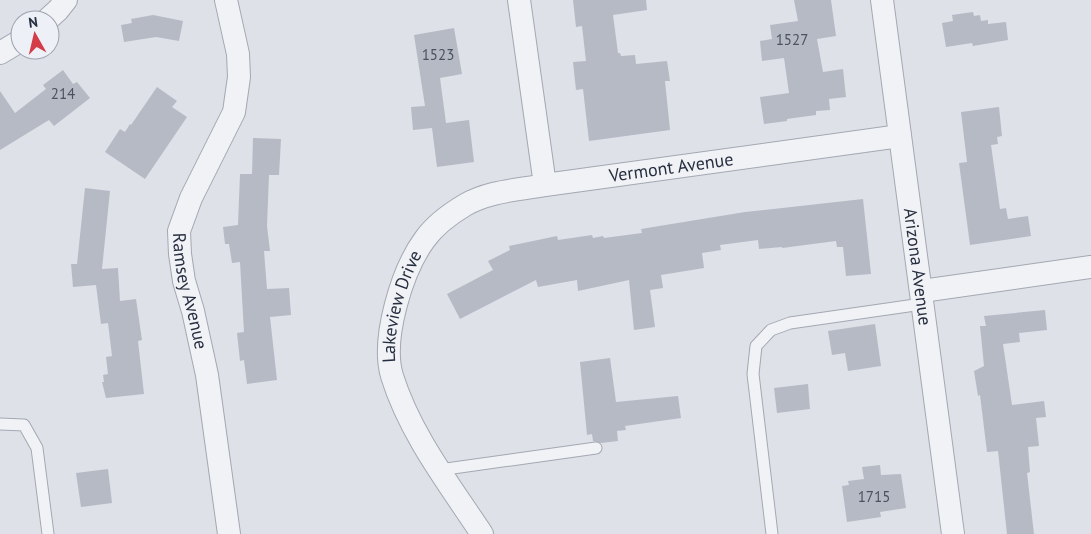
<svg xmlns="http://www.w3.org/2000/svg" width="1091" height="534" viewBox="0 0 1091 534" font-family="'PT Sans',sans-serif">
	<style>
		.building { fill: #b5bac5 }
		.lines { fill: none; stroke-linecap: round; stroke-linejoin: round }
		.lane-casing { stroke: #a3a8b2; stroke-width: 13 }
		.street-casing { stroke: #a3a8b2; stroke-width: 24 }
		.lane { stroke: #f0f2f6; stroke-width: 11 }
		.street { stroke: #f0f2f6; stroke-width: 22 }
		.labels { text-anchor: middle; stroke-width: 4; stroke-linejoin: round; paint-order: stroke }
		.number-label { font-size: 15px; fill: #4a5160 }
		.street-label { font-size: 18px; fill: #262e3f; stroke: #edf0f6 }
	</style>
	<rect width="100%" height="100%" fill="#dee1e8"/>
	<g class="building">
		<polygon points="573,0 646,0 647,10 613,15 618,53 620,53 621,56 635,55 636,64 667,61 670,81 665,81 670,130 589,141 583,89 576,90 573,62 586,61 582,26 576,27"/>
		<polygon points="794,0 831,0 836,36 817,39 823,72 843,69 846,97 829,99 830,110 816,111 816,115 787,119 787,121 764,124 760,97 789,93 784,58 762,61 760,41 772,39 770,25 798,21"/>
		<polygon points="973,12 974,16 980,15 981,21 988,20 988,24 1006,22 1008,40 973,46 972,43 946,47 942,23 953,21 952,15"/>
		<polygon points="153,15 183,21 179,41 156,37 124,42 121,25 132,23 131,19"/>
		<polygon points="454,28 462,74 440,78 446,123 469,120 474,162 437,167 432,128 413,130 411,107 425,106 414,35"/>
		<polygon points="63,70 73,84 77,82 90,98 54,126 49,120 0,150 0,91 15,113 46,89 43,85"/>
		<polygon points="157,87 177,101 172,107 187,117 145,179 105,152 120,129 125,132 130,124 131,125"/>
		<polygon points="999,107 1002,136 997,137 998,144 991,145 1000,209 1006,208 1008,219 1028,216 1031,236 970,245 959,163 967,162 961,112"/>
		<polygon points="253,138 281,139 279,175 269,175 267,226 270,251 264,251 267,289 289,288 291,315 270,317 277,380 247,384 244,360 240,361 237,333 244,332 240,262 232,263 229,244 225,244 223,227 238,225 240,174 252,174"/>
		<polygon points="85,188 110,191 102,269 118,268 120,301 136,299 142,340 138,341 144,394 106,398 102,382 104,382 103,375 108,374 106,357 112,356 108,323 101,324 96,285 73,287 71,264 77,264"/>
		<polygon points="863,199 871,274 846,276 843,247 837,247 836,241 782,248 782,247 759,249 758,240 720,245 721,250 702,253 704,268 661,275 663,288 650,290 655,327 634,330 629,280 578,291 577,280 538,287 536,280 460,319 447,294 493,270 488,261 510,250 509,246 557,236 558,240 592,235 593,238 603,236 604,238 642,233 641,229 745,212"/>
		<polygon points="1045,310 1047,330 1019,333 1020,342 1003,344 1012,405 1044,401 1046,417 1036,418 1039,446 1028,447 1030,472 1027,473 1034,534 1007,534 998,451 987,452 980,395 978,396 974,371 984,366 980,326 986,326 984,316"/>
		<polygon points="875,324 881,366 848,371 845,353 832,355 828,331"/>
		<polygon points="610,358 616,402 678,396 681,418 625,426 626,430 617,431 618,441 601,443 593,441 592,434 587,435 580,362"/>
		<polygon points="808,384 810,409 777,413 774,388"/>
		<polygon points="880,465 881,475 901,474 906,508 880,512 881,517 847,522 842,486 849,485 848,481 864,479 862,467"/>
		<polygon points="108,469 112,503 81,507 76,473"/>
	</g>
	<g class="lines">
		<defs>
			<g id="lane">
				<polyline points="0,424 24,425 37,448 48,534"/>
				<polyline points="439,470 596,448"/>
				<polyline points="772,534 753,374 756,346 771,330 790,323 922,304"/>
			</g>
			<g id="street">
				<path id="s1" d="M226,0L238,54L239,77L234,112L191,198L179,231L180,254L184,281L193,311L207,375L229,534"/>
				<polyline points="519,0 545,185"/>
				<path id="s2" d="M882,0L953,534"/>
				<polyline points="47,20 58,10 66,0"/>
				<polyline points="0,53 20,41"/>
				<polyline points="922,291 1091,267"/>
				<path id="s3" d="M482,534C449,484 410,434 392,376C381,339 402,270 425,239C435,225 450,214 465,205C489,191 518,190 545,185L900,136"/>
			</g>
		</defs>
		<use href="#lane" class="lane-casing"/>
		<use href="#street" class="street-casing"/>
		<use href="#lane" class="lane"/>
		<use href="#street" class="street"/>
	</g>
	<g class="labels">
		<g class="number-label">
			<text x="792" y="45">1527</text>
			<text x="438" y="60">1523</text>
			<text x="63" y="99">214</text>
			<text x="874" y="502">1715</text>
		</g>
		<g class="street-label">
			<text dy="6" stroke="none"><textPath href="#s3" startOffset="590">Vermont Avenue</textPath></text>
			<text dy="6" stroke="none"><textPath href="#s2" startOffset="269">Arizona Avenue</textPath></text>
			<text dy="6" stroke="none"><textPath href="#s1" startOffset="306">Ramsey Avenue</textPath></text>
			<text dy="6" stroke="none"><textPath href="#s3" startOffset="254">Lakeview Drive</textPath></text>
		</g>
	</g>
	<g transform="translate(35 35) rotate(352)"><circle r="24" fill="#edf0f6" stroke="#9da2ad"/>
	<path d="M0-4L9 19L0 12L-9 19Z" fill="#d43c4a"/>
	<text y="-8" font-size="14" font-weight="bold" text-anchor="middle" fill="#262e3f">N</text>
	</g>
</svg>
